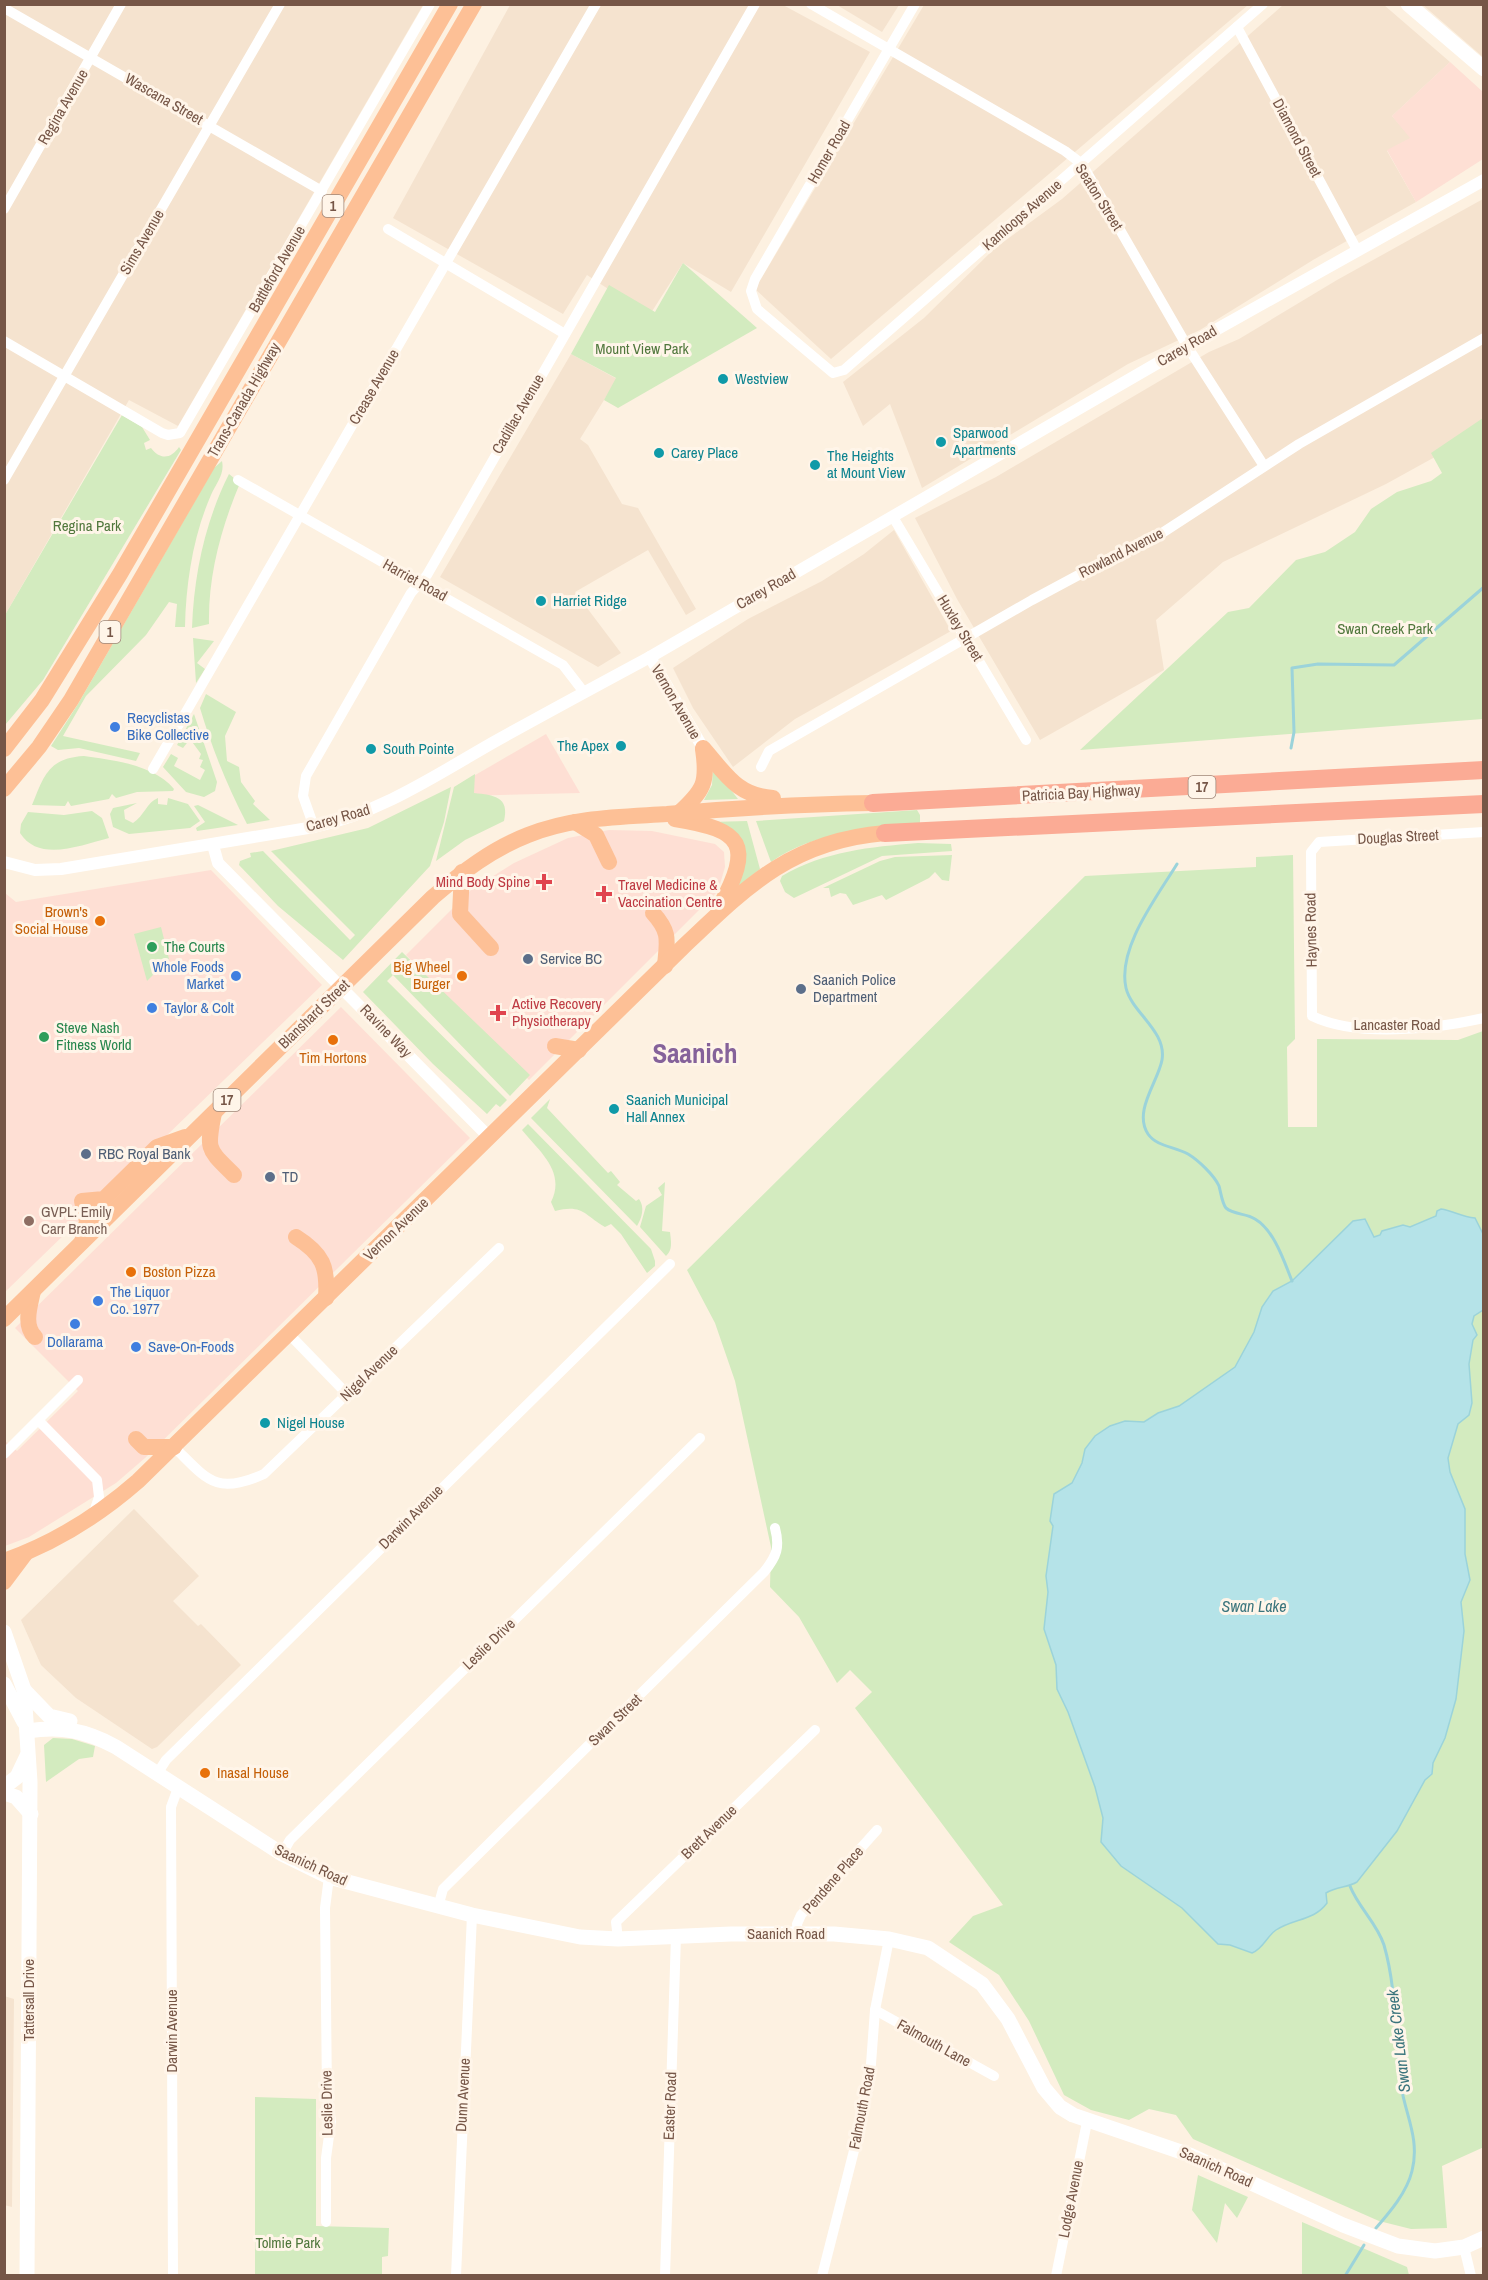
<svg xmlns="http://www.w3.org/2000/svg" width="1488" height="2280" viewBox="0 0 1488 2280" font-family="'Archivo Narrow',sans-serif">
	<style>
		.residential { fill: #f5e3cf }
		.commercial { fill: #fedfd4 }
		.green { fill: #d3ebbf }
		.water { fill: #b5e3e8; stroke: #9bd3da; stroke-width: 1.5 }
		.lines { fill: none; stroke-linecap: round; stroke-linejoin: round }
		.stream { stroke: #9bd3da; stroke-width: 3 }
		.minor { stroke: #fff; stroke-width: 10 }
		.tertiary { stroke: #fff; stroke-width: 12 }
		.secondary { stroke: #fff; stroke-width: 15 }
		.trunk { stroke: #fdc096; stroke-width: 16 }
		.motorway { stroke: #fbab95; stroke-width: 18 }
		.culture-dot { fill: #0f9aa8; stroke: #fff5e9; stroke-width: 2 }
		.shop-dot { fill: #3f7fe0; stroke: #fff5e9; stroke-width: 2 }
		.health-dot { fill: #e0444e; stroke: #fff5e9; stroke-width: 2 }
		.food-dot { fill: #e8710a; stroke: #fff5e9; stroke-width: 2 }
		.leisure-dot { fill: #2e9e5b; stroke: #fff5e9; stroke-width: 2 }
		.service-dot { fill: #5c6f8a; stroke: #fff5e9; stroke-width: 2 }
		.education-dot { fill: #8d6e63; stroke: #fff5e9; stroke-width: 2 }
		.labels { text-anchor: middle; stroke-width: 6; stroke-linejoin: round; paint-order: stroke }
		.shield { fill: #fff5e9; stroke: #9f8678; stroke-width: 1.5 }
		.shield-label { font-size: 14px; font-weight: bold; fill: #765647 }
		.street-label { font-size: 15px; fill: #765647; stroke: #fff5e9 }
		.park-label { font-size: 15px; fill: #50773c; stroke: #fff5e9 }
		.culture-label { font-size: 15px; fill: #0d838f; stroke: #fff5e9; text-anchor: start }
		.shop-label { font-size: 15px; fill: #366cbe; stroke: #fff5e9; text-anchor: start }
		.health-label { font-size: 15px; fill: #be3a42; stroke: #fff5e9; text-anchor: start }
		.food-label { font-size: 15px; fill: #c56008; stroke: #fff5e9; text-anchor: end }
		.leisure-label { font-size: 15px; fill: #27864d; stroke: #fff5e9; text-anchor: start }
		.service-label { font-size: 15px; fill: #4e5e75; stroke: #fff5e9; text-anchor: start }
		.education-label { font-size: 15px; fill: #785e54; stroke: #fff5e9; text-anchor: start }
		.water-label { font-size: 16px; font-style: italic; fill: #3a747c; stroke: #fff5e9 }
		.town-label { font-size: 27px; font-weight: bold; fill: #85629a; stroke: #fff5e9 }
	</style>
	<rect width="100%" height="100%" fill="#fdf1e1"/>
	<g class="residential">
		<polygon points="5,5 423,5 178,426 129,400 5,615"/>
		<polygon points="510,5 783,5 870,52 731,292 683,263 649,316 587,275 563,314 393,218"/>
		<polygon points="837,5 899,5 882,32"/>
		<polygon points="924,5 1248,5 831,359 755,289"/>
		<polygon points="1283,5 1384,5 1450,62 1392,116 1411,138 1387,151 1416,202 1313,260 1200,330 1128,364 922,488 890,404 863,426 843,382 924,318 994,249 1062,199"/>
		<polygon points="1423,5 1483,5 1483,57"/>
		<polygon points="1483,199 1483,424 1453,447 1386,484 1223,562 1156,620 1164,670 1040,740 957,599 915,518 996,477 1209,352 1239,339 1337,280"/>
		<polygon points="571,354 617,379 580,439 588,445 622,504 638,508 696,609 686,615 648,550 575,592 621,653 598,667 440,577"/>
		<polygon points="894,530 951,631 795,719 733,767 693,708 673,668 748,619 822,581 864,554"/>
		<polygon points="134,1509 199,1576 173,1601 198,1626 201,1624 241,1665 157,1747 152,1749 76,1698 41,1665 21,1620"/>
		<polygon points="4,1996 14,1999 12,2207 4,2205"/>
	</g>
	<g class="commercial">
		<polygon points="1450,62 1483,92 1483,159 1416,202 1387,150 1410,138 1392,116"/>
		<polygon points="546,734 580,793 461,796 458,785"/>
		<polygon points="609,830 652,831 715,844 724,852 725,867 718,891 529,1080 406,955 471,890 514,863 568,838"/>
		<polygon points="211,870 322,985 5,1292 5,893 16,902"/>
		<polygon points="341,1007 470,1138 145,1458 116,1483 29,1537 5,1546 4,1440 17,1451 78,1391 15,1328"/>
	</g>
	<g class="green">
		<polygon points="683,263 757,328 618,408 604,400 616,378 571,354 609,285 655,312"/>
		<path d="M122,415L142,427L150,440L144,443L146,450L151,448C160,460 171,459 179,447L181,450L43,680L5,725V615Z"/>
		<polygon points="1483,418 1483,719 1080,750 1228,612 1249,608 1296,560 1325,552 1355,532 1371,509 1397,492 1431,481 1442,473 1431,453"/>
		<path d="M222,461C225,474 216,483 211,495C193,536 186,583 185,627H175L177,604L169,602L146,635L86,696L63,736L140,753L136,761L79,748L58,750L51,746L78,704L214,468Z"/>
		<path d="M229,474L240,483C221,528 208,576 209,624L192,628C194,574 205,522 229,474Z"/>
		<polygon points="193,638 214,641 197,663 205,669 196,683"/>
		<path d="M206,694L236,712L225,736L227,761L239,767L241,782L255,801L253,804L270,820L247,824C227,786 212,748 200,708Z"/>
		<polygon points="194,714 217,782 215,791 204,797 186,792 163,767 171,754 178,758 174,766 200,780 205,770 200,767 203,760 199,759 201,754 190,739 183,748 177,745"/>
		<path d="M84,756C113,760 155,765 174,789L173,791L137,792L116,798L112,794L109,799L71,806L68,801L65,806L32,805C44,776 48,758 84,756Z"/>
		<polygon points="713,767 738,799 704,800 712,785"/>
		<path d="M475,774L474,793C494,795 510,797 504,821L465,840L436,861L454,787Z"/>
		<polygon points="451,787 444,822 430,866 343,960 278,906 239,865 240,861 251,857 250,853 263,851 350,940 355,935 271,851 368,828"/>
		<path d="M158,798V804L167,805L168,798L188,804L200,821L190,828L129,834L113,827L110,814L113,808L137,803L124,810L125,819L133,823C144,816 147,802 158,798Z"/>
		<polygon points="198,805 238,825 197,831 196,828 205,822 194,806"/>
		<path d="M917,810L920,815V823C868,830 815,831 771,862L756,821Z"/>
		<path d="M92,811L102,818L109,838C81,845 39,863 20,833L21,824L28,812L64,815Z"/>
		<polygon points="747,821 760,869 736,888 744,865 710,822"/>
		<path d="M918,843L951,844L952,851L882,856L794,898L785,892L780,881L782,876C825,851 870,847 918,843Z"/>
		<polygon points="952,855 949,881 942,880 935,872 929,878 886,900 882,895 853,905 846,894 840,893 831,897 829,888 823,888 880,861 895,857"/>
		<polygon points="1293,855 1295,1039 1287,1047 1288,1127 1317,1127 1317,1039 1458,1040 1483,1031 1484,2147 1442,2166 1447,2228 1411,2229 1379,2221 1193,2139 1176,2115 1149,2109 1129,2120 1091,2110 1064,2095 1029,2021 999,1975 949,1942 973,1916 1003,1905 855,1708 872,1692 850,1670 837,1683 799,1617 770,1587 771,1547 735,1381 715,1323 687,1270 1085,876 1256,867 1256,857"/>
		<polygon points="161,927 169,959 147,981 134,934"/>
		<polygon points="402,952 530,1075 510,1096 393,975 387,981 507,1100 500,1107 496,1104 487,1114 433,1064 363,992"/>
		<path d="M550,1099L547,1108L608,1173L611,1171L620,1182L617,1185L636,1201L639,1199C645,1207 642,1218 637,1226L531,1118Z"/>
		<path d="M528,1124L651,1249L655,1261V1266L647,1273L621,1234L611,1224L605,1227C584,1215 583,1204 555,1211L551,1202C566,1172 540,1152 522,1130Z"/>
		<path d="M665,1182L662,1231L670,1232C671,1241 673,1250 666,1256L640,1227L646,1206L662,1195L658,1188Z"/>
		<polygon points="53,1738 72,1739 95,1746 93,1757 79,1759 46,1782 44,1745"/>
		<polygon points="255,2097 316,2099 316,2226 389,2228 388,2256 382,2257 382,2275 255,2276"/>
		<polygon points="1198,2175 1248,2197 1237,2218 1225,2203 1217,2243 1192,2210"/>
		<polygon points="1302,2222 1407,2267 1409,2275 1302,2275"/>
	</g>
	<path class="water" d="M1441,1209C1454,1211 1461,1217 1475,1218L1483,1234V1310L1474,1316L1472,1324L1477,1335L1473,1340L1469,1364L1472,1403L1469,1415L1458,1424L1448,1458L1450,1472L1465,1509V1554L1470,1580L1461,1602L1464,1631L1456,1699L1445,1738L1433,1763L1432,1774L1425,1780L1397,1831L1357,1882C1347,1888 1337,1886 1326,1893L1327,1903C1314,1921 1294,1918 1276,1930C1267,1936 1263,1949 1252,1953L1230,1945L1218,1944L1182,1908L1121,1866L1101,1842L1103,1818L1095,1787L1068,1712L1057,1689L1056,1665L1044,1629L1048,1592L1046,1576L1053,1526L1050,1521L1054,1494L1072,1483L1082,1463L1085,1449L1095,1436L1110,1426L1125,1421L1144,1422L1158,1413L1179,1406L1235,1367L1254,1332L1262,1307L1273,1291L1292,1281L1353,1221L1365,1219L1374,1237L1380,1235L1382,1231L1403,1225L1410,1227L1436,1216L1437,1211Z"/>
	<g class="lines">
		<g class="stream">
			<polyline points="1291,748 1294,732 1292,668 1318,664 1394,665 1484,587"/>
			<path d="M1177,864C1157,897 1117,948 1126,988C1132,1013 1167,1031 1162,1060C1158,1082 1133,1111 1148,1134C1157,1147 1174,1146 1188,1154C1198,1160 1214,1175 1219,1186C1221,1193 1222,1203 1226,1208C1234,1215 1246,1213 1255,1219C1274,1230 1284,1261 1292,1281"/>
			<path d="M1350,1886C1358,1907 1377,1923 1384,1945C1397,1990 1395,2040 1401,2086C1406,2116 1420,2140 1412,2171C1407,2192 1390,2212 1376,2228"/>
			<polyline points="1345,2276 1364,2245"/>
		</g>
		<g class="minor">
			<polyline points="811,4 1065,151 1082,164 1187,346 1264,466"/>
			<polyline points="915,4 755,279 751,291 757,309 833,373 844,370 1263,4"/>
			<polyline points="4,8 322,191"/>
			<polyline points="1237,27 1357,250"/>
			<polyline points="4,209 121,4"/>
			<polyline points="388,229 565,334"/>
			<polyline points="4,341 162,433 168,435 180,433 430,4"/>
			<polyline points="4,480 280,4"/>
			<polyline points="238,480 563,665 583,691"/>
			<polyline points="893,517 1026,740"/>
			<polyline points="761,767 769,751 1032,600 1114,556 1159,535 1299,444 1484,338"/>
			<polyline points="153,769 596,4"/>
			<polyline points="314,827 303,796 306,776 411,593 427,575 755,4"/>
			<path d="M1484,832L1319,842L1311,852L1312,1016C1358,1038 1434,1029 1484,1018"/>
			<polyline points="289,1334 347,1394"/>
			<polyline points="39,1421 97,1480 99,1497 93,1515"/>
			<path d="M174,1447C207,1479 215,1496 264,1474L499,1248"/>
			<polyline points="4,1454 78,1380"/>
			<polyline points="157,1774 166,1760 670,1264"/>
			<polyline points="282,1854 290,1840 700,1438"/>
			<path d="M438,1907L443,1889L764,1572C777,1556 780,1547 775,1528"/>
			<polyline points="798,1933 797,1924 801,1915 877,1830"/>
			<polyline points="618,1939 616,1922 815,1730"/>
			<polyline points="875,2010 994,2076"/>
			<polyline points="326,2222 326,2158 331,2121 327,2096 325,1908 329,1877"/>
			<polyline points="1464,2247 1471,2276"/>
			<polyline points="173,2276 171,1807 178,1788"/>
			<polyline points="456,2276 472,1915"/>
			<polyline points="665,2276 676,1936"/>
			<polyline points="822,2276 859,2131 871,2064 875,2010 889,1939"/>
			<polyline points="1056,2276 1087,2122"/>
		</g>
		<g class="tertiary">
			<polyline points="650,657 703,748"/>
			<polyline points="213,845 218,863 490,1138"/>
			<path d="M4,862L35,870L61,869L314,827C380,813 436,775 494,742C546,713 598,685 650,657L1187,346L1484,180"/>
		</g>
		<g class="secondary">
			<polyline points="1408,4 1484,69"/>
			<polyline points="4,1632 24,1690 30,1782 27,2276"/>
			<polyline points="4,1684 24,1722"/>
			<polyline points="24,1690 49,1716 70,1721"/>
			<path d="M27,1731C61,1726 85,1730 116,1747L282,1854L329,1877L472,1915L580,1937L618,1939L731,1934H834L889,1939L928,1948L982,1984L1008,2019L1044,2088L1060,2107L1073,2115L1190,2155L1343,2225L1398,2246L1435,2251L1464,2247L1484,2238"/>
			<polyline points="4,1787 17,1777 27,1756"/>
			<polyline points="4,1793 16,1797 31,1814"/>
		</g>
		<g class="trunk">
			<path d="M703,748C725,773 737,796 773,798"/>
			<polyline points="4,749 42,700 120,574 450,4"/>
			<polyline points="4,789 39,747 71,700 474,4"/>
			<path d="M679,813C704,790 708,783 703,749"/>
			<path d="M675,819C744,830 753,845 720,906"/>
			<polyline points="575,822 596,835 609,862"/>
			<polyline points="462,872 460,914 491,948"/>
			<path d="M653,913C671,933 667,941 665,966"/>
			<polyline points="555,1046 579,1050"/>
			<path d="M214,1113C206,1151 208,1149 234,1175"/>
			<path d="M296,1237C323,1254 328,1267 326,1298"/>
			<polyline points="82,1242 87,1221 82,1201 104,1199 157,1147 185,1137"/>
			<path d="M33,1291C30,1306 23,1325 35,1337"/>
			<path d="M4,1319L433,897C462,872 492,849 528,835C573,817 620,817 667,814C736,808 804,804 873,803"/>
			<polyline points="136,1439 144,1447 174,1447"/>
			<path d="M4,1561C55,1543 98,1516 138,1481L682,948C747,886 791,841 885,833"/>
			<polyline points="4,1582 25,1554"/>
		</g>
		<g class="motorway">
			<polyline points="873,803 1484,770"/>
			<polyline points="885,833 1484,804"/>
		</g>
	</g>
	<g class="culture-dot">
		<circle cx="723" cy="379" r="6"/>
		<circle cx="941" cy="442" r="6"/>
		<circle cx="659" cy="453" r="6"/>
		<circle cx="815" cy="465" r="6"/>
		<circle cx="541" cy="601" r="6"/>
		<circle cx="621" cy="746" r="6"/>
		<circle cx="371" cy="749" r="6"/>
		<circle cx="614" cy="1109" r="6"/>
		<circle cx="265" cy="1423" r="6"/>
	</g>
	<g class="shop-dot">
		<circle cx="115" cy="727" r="6"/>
		<circle cx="236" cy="976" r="6"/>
		<circle cx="152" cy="1008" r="6"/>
		<circle cx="98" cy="1301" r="6"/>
		<circle cx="75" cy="1324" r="6"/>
		<circle cx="136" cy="1347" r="6"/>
	</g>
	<g class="health-dot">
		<path d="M541 873h6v6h6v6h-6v6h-6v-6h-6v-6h6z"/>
		<path d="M601 885h6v6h6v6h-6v6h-6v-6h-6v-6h6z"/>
		<path d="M495 1004h6v6h6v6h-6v6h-6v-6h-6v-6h6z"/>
	</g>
	<g class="food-dot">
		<circle cx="100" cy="921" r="6"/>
		<circle cx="462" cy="976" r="6"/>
		<circle cx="333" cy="1040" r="6"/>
		<circle cx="131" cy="1272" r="6"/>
		<circle cx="205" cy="1773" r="6"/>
	</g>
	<g class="leisure-dot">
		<circle cx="152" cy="947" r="6"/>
		<circle cx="44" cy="1037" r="6"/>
	</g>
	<g class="service-dot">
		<circle cx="528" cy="959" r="6"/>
		<circle cx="801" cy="989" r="6"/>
		<circle cx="86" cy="1154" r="6"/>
		<circle cx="270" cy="1177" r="6"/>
	</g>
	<circle class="education-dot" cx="29" cy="1221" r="6"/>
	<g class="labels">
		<g class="shield">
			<rect x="322.5" y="195" width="21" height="22" rx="4.5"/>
			<rect x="99.5" y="621" width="21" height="22" rx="4.5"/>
			<rect x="1188.5" y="776" width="27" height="22" rx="4.5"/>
			<rect x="213.5" y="1089" width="27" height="22" rx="4.5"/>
		</g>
		<g class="shield-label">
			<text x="333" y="211">1</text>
			<text x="110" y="637">1</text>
			<text x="1202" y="792">17</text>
			<text x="227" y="1105">17</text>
		</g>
		<g class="street-label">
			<text transform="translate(164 99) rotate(30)" y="5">Wascana Street</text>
			<text transform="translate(63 107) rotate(-60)" y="5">Regina Avenue</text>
			<text transform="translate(1297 138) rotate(62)" y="5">Diamond Street</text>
			<text transform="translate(829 152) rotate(-60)" y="5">Homer Road</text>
			<text transform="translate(1099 197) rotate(58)" y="5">Seaton Street</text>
			<text transform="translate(1022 215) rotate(-41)" y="5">Kamloops Avenue</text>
			<text transform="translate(142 242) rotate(-60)" y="5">Sims Avenue</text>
			<text transform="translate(277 269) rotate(-60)" y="5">Battleford Avenue</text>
			<text transform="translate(1187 346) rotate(-30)" y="5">Carey Road</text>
			<text transform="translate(374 387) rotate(-60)" y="5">Crease Avenue</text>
			<text transform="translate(244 400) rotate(-60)" y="5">Trans-Canada Highway</text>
			<text transform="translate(518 414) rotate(-60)" y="5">Cadillac Avenue</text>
			<text transform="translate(1121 553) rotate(-27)" y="5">Rowland Avenue</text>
			<text transform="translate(415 580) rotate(29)" y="5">Harriet Road</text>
			<text transform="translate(766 589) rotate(-30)" y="5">Carey Road</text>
			<text transform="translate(960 628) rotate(59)" y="5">Huxley Street</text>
			<text transform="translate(676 702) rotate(60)" y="5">Vernon Avenue</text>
			<text transform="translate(1081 793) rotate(-3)" y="5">Patricia Bay Highway</text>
			<text transform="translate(338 818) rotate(-16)" y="5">Carey Road</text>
			<text transform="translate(1398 837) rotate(-3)" y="5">Douglas Street</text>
			<text transform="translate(1311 930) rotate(-91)" y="5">Haynes Road</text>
			<text transform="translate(314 1014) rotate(-44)" y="5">Blanshard Street</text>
			<text x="1397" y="1030">Lancaster Road</text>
			<text transform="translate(386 1031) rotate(46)" y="5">Ravine Way</text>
			<text transform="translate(396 1229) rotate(-44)" y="5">Vernon Avenue</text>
			<text transform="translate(369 1373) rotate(-44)" y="5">Nigel Avenue</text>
			<text transform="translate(411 1517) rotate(-45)" y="5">Darwin Avenue</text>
			<text transform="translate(489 1644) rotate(-44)" y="5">Leslie Drive</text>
			<text transform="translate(615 1720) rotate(-44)" y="5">Swan Street</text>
			<text transform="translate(709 1832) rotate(-44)" y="5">Brett Avenue</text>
			<text transform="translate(311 1865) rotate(25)" y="5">Saanich Road</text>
			<text transform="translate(833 1880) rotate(-49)" y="5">Pendene Place</text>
			<text x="786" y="1939">Saanich Road</text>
			<text transform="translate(29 2000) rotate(-90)" y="5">Tattersall Drive</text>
			<text transform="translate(172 2031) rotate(-90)" y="5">Darwin Avenue</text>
			<text transform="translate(934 2043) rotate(29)" y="5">Falmouth Lane</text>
			<text transform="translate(463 2095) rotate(-87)" y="5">Dunn Avenue</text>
			<text transform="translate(327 2103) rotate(-91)" y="5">Leslie Drive</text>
			<text transform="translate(670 2106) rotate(-88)" y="5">Easter Road</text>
			<text transform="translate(862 2108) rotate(-79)" y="5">Falmouth Road</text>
			<text transform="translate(1216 2167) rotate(24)" y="5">Saanich Road</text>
			<text transform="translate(1071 2199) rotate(-79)" y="5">Lodge Avenue</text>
		</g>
		<g class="park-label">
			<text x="642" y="354">Mount View Park</text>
			<text x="87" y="531">Regina Park</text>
			<text x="1385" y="634">Swan Creek Park</text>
			<text x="288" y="2248">Tolmie Park</text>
		</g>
		<g class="culture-label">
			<text x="735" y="384">Westview</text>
			<text x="953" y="438">Sparwood<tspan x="953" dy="17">Apartments</tspan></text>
			<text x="671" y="458">Carey Place</text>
			<text x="827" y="461">The Heights<tspan x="827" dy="17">at Mount View</tspan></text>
			<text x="553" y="606">Harriet Ridge</text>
			<text x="609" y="751" text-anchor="end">The Apex</text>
			<text x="383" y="754">South Pointe</text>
			<text x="626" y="1105">Saanich Municipal<tspan x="626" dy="17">Hall Annex</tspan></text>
			<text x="277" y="1428">Nigel House</text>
		</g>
		<g class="shop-label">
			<text x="127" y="723">Recyclistas<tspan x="127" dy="17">Bike Collective</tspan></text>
			<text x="224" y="972" text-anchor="end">Whole Foods<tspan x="224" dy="17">Market</tspan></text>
			<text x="164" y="1013">Taylor &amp; Colt</text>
			<text x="110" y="1297">The Liquor<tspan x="110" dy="17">Co. 1977</tspan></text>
			<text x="75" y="1347" text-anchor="middle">Dollarama</text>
			<text x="148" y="1352">Save-On-Foods</text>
		</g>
		<g class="health-label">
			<text x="530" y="887" text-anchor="end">Mind Body Spine</text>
			<text x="618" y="890">Travel Medicine &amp;<tspan x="618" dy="17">Vaccination Centre</tspan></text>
			<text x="512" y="1009">Active Recovery<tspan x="512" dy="17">Physiotherapy</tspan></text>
		</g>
		<g class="food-label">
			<text x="88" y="917">Brown's<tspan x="88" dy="17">Social House</tspan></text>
			<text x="450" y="972">Big Wheel<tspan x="450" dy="17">Burger</tspan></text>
			<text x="333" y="1063" text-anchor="middle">Tim Hortons</text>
			<text x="143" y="1277" text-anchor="start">Boston Pizza</text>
			<text x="217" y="1778" text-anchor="start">Inasal House</text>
		</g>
		<g class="leisure-label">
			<text x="164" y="952">The Courts</text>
			<text x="56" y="1033">Steve Nash<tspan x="56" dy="17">Fitness World</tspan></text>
		</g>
		<g class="service-label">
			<text x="540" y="964">Service BC</text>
			<text x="813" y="985">Saanich Police<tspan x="813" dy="17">Department</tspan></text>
			<text x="98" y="1159">RBC Royal Bank</text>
			<text x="282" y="1182">TD</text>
		</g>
		<g class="education-label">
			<text x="41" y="1217">GVPL: Emily<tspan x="41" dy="17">Carr Branch</tspan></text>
		</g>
		<g class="water-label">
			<text x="1254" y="1612">Swan Lake</text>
			<text transform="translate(1398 2041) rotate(-97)" y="6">Swan Lake Creek</text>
		</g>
		<g class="town-label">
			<text x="695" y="1063">Saanich</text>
		</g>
	</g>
	<rect width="1488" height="2280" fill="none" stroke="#765647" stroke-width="12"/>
</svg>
